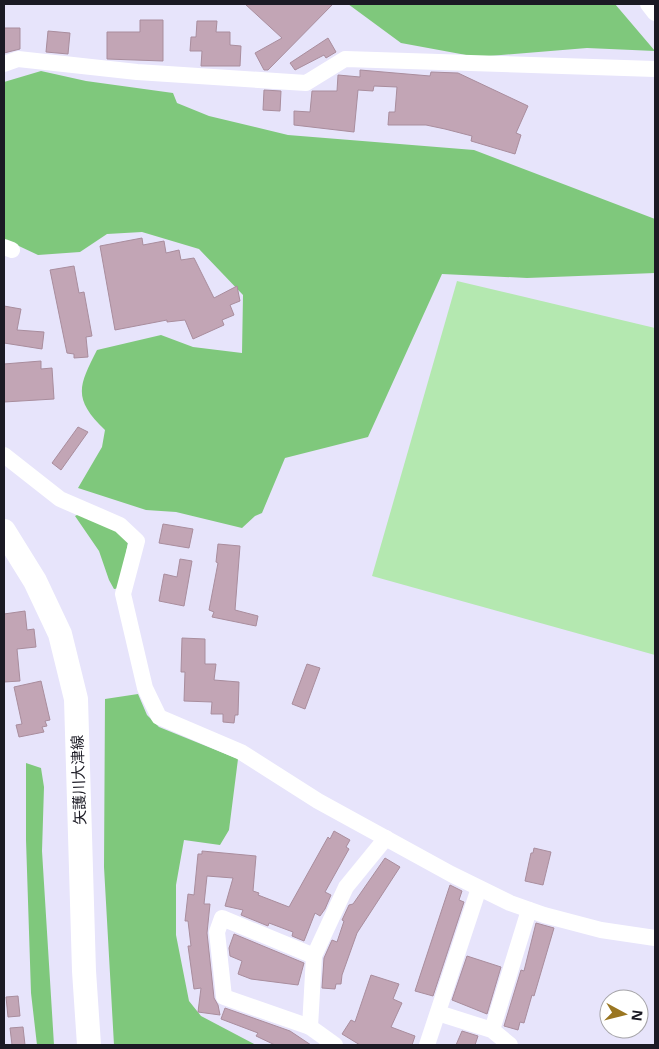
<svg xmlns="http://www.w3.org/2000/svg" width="659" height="1049" viewBox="0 0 659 1049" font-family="'Noto Sans','Noto Sans JP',sans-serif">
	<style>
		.green { fill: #b4e8b0 }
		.forest { fill: #7fc87c }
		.building { fill: #c2a5b5; stroke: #a98d9d }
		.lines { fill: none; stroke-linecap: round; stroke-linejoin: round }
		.street { stroke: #fff; stroke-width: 16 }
		.secondary { stroke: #fff; stroke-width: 24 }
		.labels { text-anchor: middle; stroke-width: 4; stroke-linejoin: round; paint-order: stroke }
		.street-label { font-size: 15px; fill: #1b1a24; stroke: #fff }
	</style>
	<rect width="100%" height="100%" fill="#e7e4fb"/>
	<polygon class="green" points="457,281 655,328 655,655 372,576"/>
	<g class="forest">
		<polygon points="348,4 615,4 655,51 587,48 477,57 401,43"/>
		<path d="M41,71L86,81L173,93L177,103L209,116L288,135L474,150L655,219V273L527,278L442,274L368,437L285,458L262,513L255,516L242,528L176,512L146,510L78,488L102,447L105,430C73,399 78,387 97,350L161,335L193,347L242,353L243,295L199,249L142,232L107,234L80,252L38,255L4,239V82Z"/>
		<polygon points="79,514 115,528 128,542 120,588 114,589 109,580 99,551 75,516"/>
		<polygon points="138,694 147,715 159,727 238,759 229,830 220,845 184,840 176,885 176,935 189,1001 201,1016 256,1045 114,1045 104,867 105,699"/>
		<polygon points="26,763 41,768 44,787 42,851 54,1045 37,1045 31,993 26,840"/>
	</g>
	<g class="building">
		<polygon points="245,4 333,4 268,70 264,70 255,53 282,38"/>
		<polygon points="140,20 163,20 163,61 107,59 107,32 140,32"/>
		<polygon points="197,21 217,21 216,32 230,32 230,45 241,46 240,66 201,66 202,51 190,51 191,37 196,37"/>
		<polygon points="4,28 20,28 20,49 4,53"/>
		<polygon points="48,31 70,33 68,54 46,52"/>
		<polygon points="328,38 336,52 326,58 324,55 295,70 290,63"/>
		<polygon points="360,70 430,76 431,72 458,73 528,106 516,133 521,135 515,154 471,141 472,136 445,129 426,125 388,125 389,112 395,112 397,87 374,86 373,91 358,90 354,132 294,125 294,111 310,112 312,91 337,91 338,75 360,77"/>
		<polygon points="264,90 281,91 280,111 263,110"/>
		<polygon points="142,238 143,245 164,241 166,253 179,250 181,260 194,258 214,298 237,286 240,301 230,305 234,315 222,320 224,325 193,339 185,320 167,322 167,320 115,330 100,246"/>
		<polygon points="74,266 79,293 84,292 92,336 86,337 88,357 74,358 74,354 67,353 50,270"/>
		<polygon points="4,306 21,309 17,330 44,332 42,349 4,343"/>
		<polygon points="41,361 41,369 52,368 54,399 4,402 4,364"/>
		<polygon points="78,427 88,432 61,470 52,463"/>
		<polygon points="163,524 193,529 189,548 159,543"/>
		<polygon points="218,544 240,546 235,610 258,616 256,626 212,617 214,612 209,610 218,563 216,562"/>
		<polygon points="180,559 192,561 184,606 159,601 164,574 177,577"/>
		<polygon points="25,611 27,630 34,629 36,647 17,649 20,681 4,682 4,614"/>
		<polygon points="182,638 205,639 205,664 216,664 214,680 239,682 238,715 235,715 234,723 223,722 223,714 211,714 212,702 184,701 185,672 181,672"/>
		<polygon points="307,664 320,668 305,709 292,704"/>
		<polygon points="41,681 50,720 45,721 47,726 42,727 44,732 19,737 16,725 22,724 14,687"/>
		<polygon points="334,831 350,840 346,847 349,849 325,892 331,895 325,909 320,916 315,913 304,941 292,936 293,932 269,923 268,926 241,915 243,910 225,906 233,878 207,876 204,904 210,904 207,933 214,998 218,1005 220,1015 198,1012 201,988 194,989 188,946 191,946 188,921 185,921 188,894 194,895 198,854 202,854 202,851 256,856 253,891 259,893 258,895 289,907 328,837 330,839"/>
		<polygon points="534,848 551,852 543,885 525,881 531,853 533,853"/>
		<polygon points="385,858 400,867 357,933 342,975 341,984 336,984 335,989 322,988 324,958 332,940 337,942 344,921 342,920 349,905 353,904"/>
		<polygon points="450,885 462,891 459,900 464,902 433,996 415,991"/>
		<polygon points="536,923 554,928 534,996 532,995 524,1023 520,1022 518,1030 504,1026 521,970 524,971"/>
		<polygon points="234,934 304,963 298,985 251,979 238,974 242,961 230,956 229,948"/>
		<polygon points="467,956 501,967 487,1014 452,1000"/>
		<polygon points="371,975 399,984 393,999 402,1003 391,1027 415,1036 412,1045 360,1045 342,1034 351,1020 355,1022"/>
		<polygon points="18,996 20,1016 8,1017 6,997"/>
		<polygon points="225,1008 290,1031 311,1045 275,1045 256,1036 258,1033 221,1019"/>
		<polygon points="23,1027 25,1045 12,1045 10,1028"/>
		<polygon points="462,1031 478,1036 475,1045 456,1045"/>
	</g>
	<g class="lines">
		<g class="street">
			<polyline points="648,4 655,13"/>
			<polyline points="4,64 18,59 137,72 306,83 345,59 655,69"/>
			<polyline points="4,247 12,250"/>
			<polyline points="4,455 60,499 120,525 137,541 123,594 145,688 159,717 241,752 318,801 451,874 510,903 544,915 601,930 655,938"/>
			<polyline points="438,1013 492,1030 510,1045"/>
			<polyline points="310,1027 224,997 217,932 222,918 314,956"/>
			<polyline points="492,1030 529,910"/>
			<polyline points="335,1045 310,1027 314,956 346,887 386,838"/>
			<polyline points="427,1045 479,888"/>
		</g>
		<polyline class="secondary" points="4,531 35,581 60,634 76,699 84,971 89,1045"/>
	</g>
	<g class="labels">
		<g class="street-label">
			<text transform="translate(79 780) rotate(-92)" y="5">矢護川大津線</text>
		</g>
	</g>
	<rect width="659" height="1049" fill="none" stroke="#1b1a24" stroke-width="10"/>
	<g transform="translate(624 1014) rotate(97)"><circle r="24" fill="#ffffff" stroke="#a4a3a7"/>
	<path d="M0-4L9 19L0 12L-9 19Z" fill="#9a7621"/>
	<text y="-8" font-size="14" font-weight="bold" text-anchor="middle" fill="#1b1a24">N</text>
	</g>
</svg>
